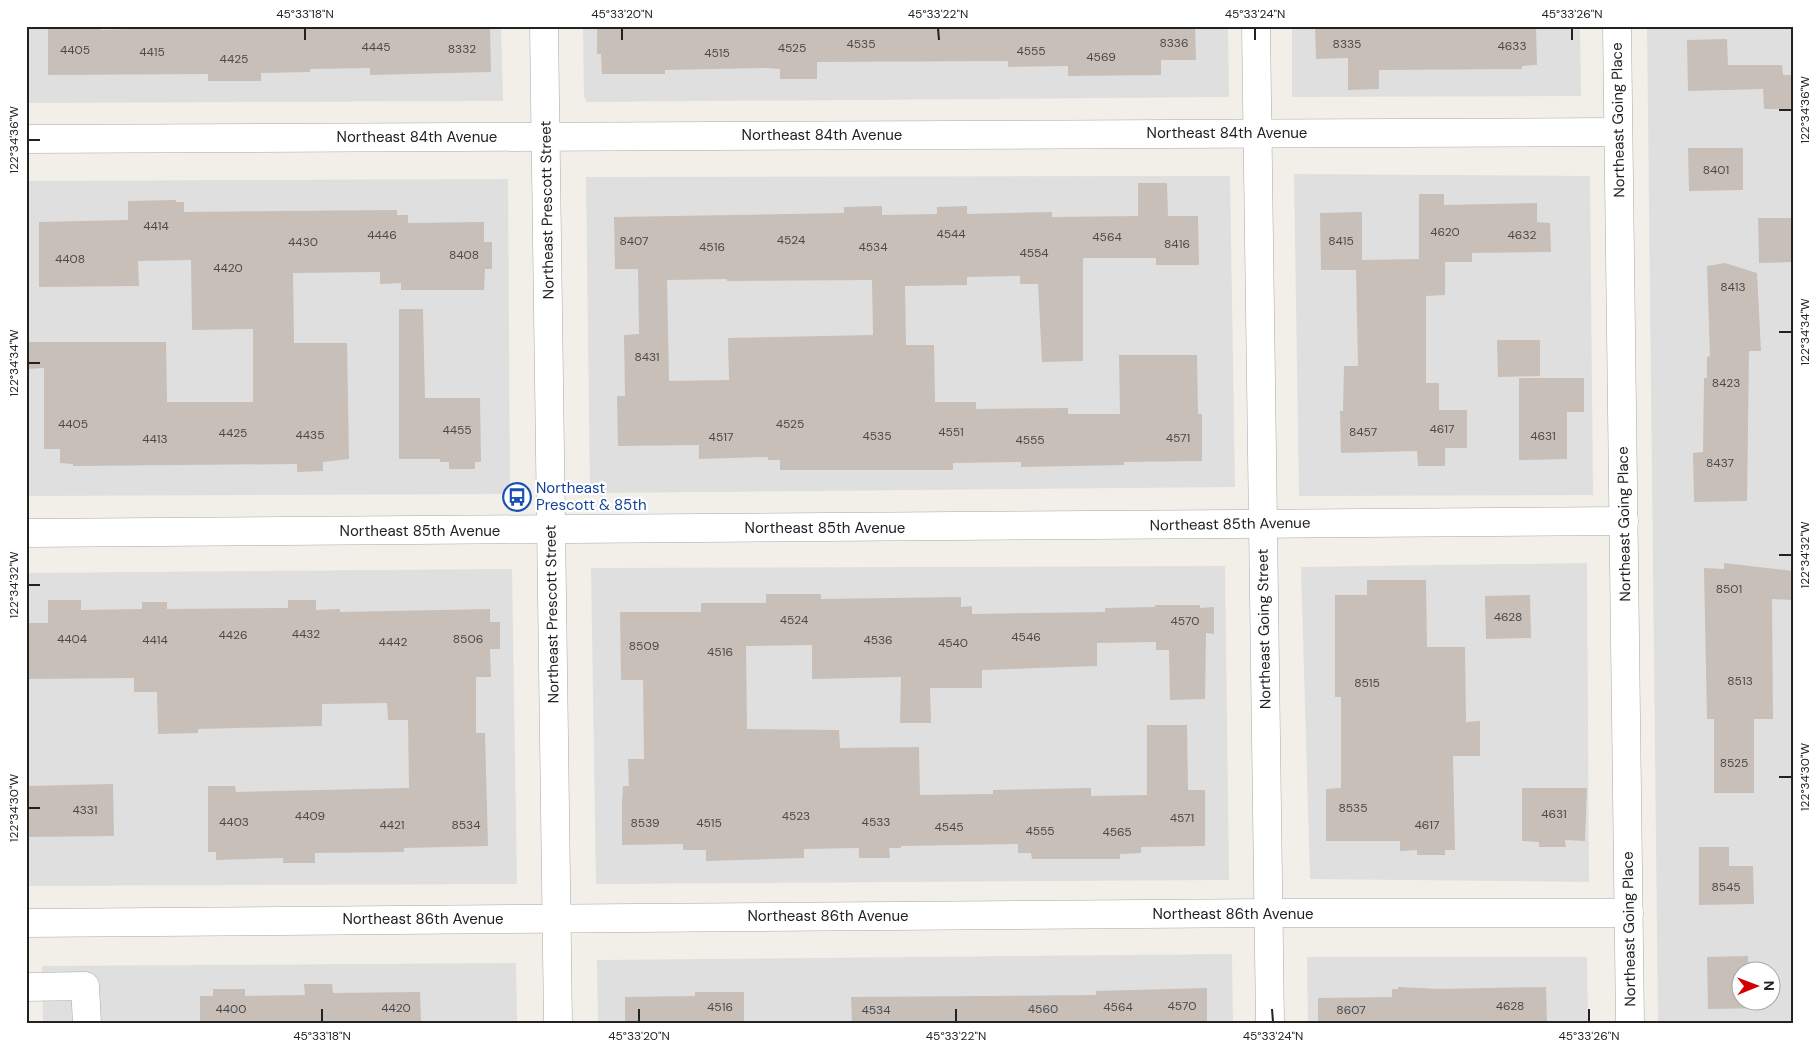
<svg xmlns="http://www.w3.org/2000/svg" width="1819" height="1049" viewBox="0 0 1819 1049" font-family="'DM Sans',sans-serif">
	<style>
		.residential { fill: #e0dfdf; fill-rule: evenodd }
		.building { fill: #c7bfb8; fill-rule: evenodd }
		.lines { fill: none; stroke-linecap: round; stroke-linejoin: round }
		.minor-casing { stroke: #a9a9a9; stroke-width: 29 }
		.minor { stroke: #fff; stroke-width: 28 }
		.ticks { fill: none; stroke: #222; stroke-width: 2 }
		.labels { text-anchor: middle; stroke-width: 4.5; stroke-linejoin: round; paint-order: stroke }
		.number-label { font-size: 12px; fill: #4b4948 }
		.street-label { font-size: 15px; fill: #222; stroke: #fff }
		.transit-label { font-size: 15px; fill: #164399; stroke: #fff; text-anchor: start }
		.neatline { fill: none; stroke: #222; stroke-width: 2 }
		.ticks-label { font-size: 12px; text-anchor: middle; fill: #222 }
	</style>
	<rect width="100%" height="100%" fill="#f2efe9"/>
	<g class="residential">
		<polygon points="26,26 501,26 503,101 26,103"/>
		<polygon points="583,26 1228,26 1229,97 587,102 584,97"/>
		<polygon points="1292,26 1580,26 1581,96 1292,97"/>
		<path d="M1647,26H1793V1023H1658ZM1742,972H1772V1002H1742Z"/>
		<polygon points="1294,174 1590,176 1593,495 1299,496"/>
		<polygon points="1230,176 1235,487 590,493 586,177"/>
		<polygon points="508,179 510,494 26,496 26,181"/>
		<polygon points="1587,563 1589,882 1310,879 1301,567"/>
		<polygon points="1225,566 1229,880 596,884 591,568"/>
		<polygon points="512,569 517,884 26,886 26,573"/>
		<polygon points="1232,954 1233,1023 598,1023 597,960"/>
		<polygon points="1307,957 1587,957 1588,1023 1308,1023"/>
		<polygon points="516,963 517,1023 43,1023 42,966"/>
	</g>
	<g class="building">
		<polygon points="48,26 101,26 101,30 207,26 490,26 491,72 370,75 370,68 310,69 310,72 261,73 261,81 208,81 208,74 48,75"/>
		<polygon points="597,26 1195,26 1196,60 1161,60 1161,75 1068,76 1068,66 1008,67 1008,61 817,62 817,79 780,79 780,69 766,68 665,70 665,74 602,74 601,54 597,54"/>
		<polygon points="1315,26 1536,26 1537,65 1522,66 1522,69 1379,70 1379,89 1348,90 1348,58 1316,59"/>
		<polygon points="1727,39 1728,65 1782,65 1783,75 1793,75 1793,109 1764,109 1763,89 1688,91 1687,40"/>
		<polygon points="1688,148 1743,148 1743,190 1689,191"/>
		<path d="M1138,183H1167L1168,216H1198L1199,265H1156V258H1083V361L1042,362L1038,284H1020V276L967,277V285L905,286L906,345H934L935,402H976V409L1068,408V414H1120L1119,355H1197L1198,414H1202V461L1124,462V465L1021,467V462L953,463V470H780V460H768V457L699,459V445L618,446L617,396H625L624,335L639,334L638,269H615L614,217L844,213V207L882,206V215L937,214V207L967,206V214L1052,212V217L1138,216ZM727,279V281L872,280L873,335L728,338L729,380L669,381L667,280Z"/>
		<polygon points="1419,194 1444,194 1444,205 1537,203 1537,222 1550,223 1551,252 1472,253 1472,262 1445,262 1445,295 1426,296 1426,383 1439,383 1439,410 1467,410 1467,448 1445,448 1445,466 1418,466 1417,451 1341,453 1340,411 1343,411 1344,366 1358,366 1356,270 1321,270 1320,213 1362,212 1362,260 1419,259"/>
		<polygon points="176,200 176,202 184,202 184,212 397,210 397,215 408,215 408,223 484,222 484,242 492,242 492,269 485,269 484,290 401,290 401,283 380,284 380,272 293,273 294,343 347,343 349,459 323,462 323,471 297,472 297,464 73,466 73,464 60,463 60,449 44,449 44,368 26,369 26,342 166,342 167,402 253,402 253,329 192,330 191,260 138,261 139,286 39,287 39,222 128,220 128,201"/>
		<polygon points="1758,218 1793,218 1793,262 1759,263"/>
		<polygon points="1725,263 1757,273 1761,351 1749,351 1747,501 1694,502 1693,453 1703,452 1704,378 1707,378 1707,357 1710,356 1707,266"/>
		<polygon points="399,309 423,309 425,398 480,398 481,462 475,462 475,469 449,469 449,462 440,462 440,459 399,459"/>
		<polygon points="1497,340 1540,340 1540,376 1498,377"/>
		<polygon points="1519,378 1584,378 1584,412 1567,412 1567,459 1519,460"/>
		<polygon points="1724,563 1793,571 1793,600 1772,599 1773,719 1754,719 1754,793 1714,793 1714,719 1707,719 1704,568 1724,569"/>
		<polygon points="1367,580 1426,580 1427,647 1465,647 1466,722 1480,721 1480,756 1453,756 1455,850 1445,850 1445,855 1417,855 1417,850 1400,851 1400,841 1326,841 1326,789 1341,788 1341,697 1335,697 1335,595 1367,595"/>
		<polygon points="766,594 821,594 821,599 961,597 961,607 972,606 972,614 1105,612 1105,608 1155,607 1155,605 1200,605 1200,608 1214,607 1214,634 1206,633 1205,699 1170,700 1169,650 1156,650 1156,642 1097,643 1097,666 982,670 982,688 930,688 931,723 900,723 901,677 812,679 812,645 746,646 747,729 839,730 840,748 919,747 920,795 993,794 993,790 1091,788 1091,796 1147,795 1147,725 1187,725 1188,790 1205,790 1205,846 1141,847 1141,853 1120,854 1120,859 1032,859 1031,853 1018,853 1018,844 901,846 901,848 889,848 890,858 859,858 859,848 804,849 804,858 706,861 706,850 683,850 683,844 622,845 622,802 623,786 629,786 628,759 644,759 643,680 621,680 620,612 701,612 701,603 766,603"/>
		<polygon points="1530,595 1531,638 1486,639 1485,596"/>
		<polygon points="48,600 81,600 81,610 142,609 142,602 167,602 167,609 288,608 288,600 316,600 316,610 340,609 340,612 490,609 490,622 500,622 500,649 490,649 491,677 476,677 476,733 485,733 488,846 404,848 404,852 315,853 315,863 283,863 283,858 216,860 216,852 208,852 208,786 235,786 236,792 409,788 408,720 388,720 387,703 322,704 322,726 198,729 198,733 158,734 157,692 134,692 134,678 26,679 26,623 48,623"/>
		<polygon points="113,784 114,836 26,837 26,786"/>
		<polygon points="1522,788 1587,788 1585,841 1565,840 1566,847 1539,847 1539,842 1522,841"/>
		<polygon points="1699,847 1729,847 1729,866 1753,866 1754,904 1699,905"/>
		<polygon points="1748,956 1749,972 1742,972 1742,1002 1766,1002 1766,1008 1708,1009 1707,957"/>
		<polygon points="304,984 332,984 333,993 420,992 421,1023 200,1023 200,996 213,996 213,989 245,989 245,996 305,995"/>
		<polygon points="1398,987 1438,989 1546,987 1547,1023 1318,1023 1318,998 1392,997 1392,989 1398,989"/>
		<polygon points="1207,988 1207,1023 852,1023 851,997 1096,995 1096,991"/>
		<polygon points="695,992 744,992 744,1023 625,1023 625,997 695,996"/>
	</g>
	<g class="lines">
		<defs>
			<g id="minor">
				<polyline points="544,26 558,1023"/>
				<polyline points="1256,26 1270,1023"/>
				<polyline points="1617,26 1630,1023"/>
				<polyline points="26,139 1618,132"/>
				<polyline points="26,533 1624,521"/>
				<polyline points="26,923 1269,913 1629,913"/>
				<polyline points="26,987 85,986 87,1023"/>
			</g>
		</defs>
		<use href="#minor" class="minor-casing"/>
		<use href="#minor" class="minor"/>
	</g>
	<path class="ticks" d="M305,28V40M622,28V40M938,28L939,40M1255,28V40M1572,28V40M1779,110H1792M28,140H40M1779,332H1792M28,363H40M1779,555H1792M28,585H40M1779,777H1792M28,808H40M322,1009V1022M639,1009V1022M956,1009V1022M1272,1009L1273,1022M1589,1009V1022"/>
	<defs>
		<symbol id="bus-ring" viewBox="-11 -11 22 22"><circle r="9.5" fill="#fff" stroke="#1a4fb4" stroke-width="1.5"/><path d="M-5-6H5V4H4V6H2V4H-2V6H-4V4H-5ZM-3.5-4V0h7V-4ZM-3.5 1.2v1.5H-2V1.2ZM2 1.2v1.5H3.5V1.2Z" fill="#1a4fb4"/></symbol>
	</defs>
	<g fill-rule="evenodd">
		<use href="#bus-ring" x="501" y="481" width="32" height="32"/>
	</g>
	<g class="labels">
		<g class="number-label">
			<text x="1174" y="47">8336</text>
			<text x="861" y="48">4535</text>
			<text x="1347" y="48">8335</text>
			<text x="1512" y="50">4633</text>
			<text x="376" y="51">4445</text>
			<text x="792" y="52">4525</text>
			<text x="462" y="53">8332</text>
			<text x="75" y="54">4405</text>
			<text x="1031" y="55">4555</text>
			<text x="152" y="56">4415</text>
			<text x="717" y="57">4515</text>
			<text x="1101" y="61">4569</text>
			<text x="234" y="63">4425</text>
			<text x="1716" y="174">8401</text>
			<text x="156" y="230">4414</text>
			<text x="1445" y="236">4620</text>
			<text x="951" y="238">4544</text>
			<text x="382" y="239">4446</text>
			<text x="1522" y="239">4632</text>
			<text x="1107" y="241">4564</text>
			<text x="791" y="244">4524</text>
			<text x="634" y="245">8407</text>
			<text x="1341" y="245">8415</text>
			<text x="303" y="246">4430</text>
			<text x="1177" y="248">8416</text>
			<text x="712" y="251">4516</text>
			<text x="873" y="251">4534</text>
			<text x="1034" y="257">4554</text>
			<text x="464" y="259">8408</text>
			<text x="70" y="263">4408</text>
			<text x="228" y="272">4420</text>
			<text x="1733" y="291">8413</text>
			<text x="647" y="361">8431</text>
			<text x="1726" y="387">8423</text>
			<text x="73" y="428">4405</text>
			<text x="790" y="428">4525</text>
			<text x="1442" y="433">4617</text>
			<text x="457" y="434">4455</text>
			<text x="951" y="436">4551</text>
			<text x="1363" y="436">8457</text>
			<text x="233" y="437">4425</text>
			<text x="310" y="439">4435</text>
			<text x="877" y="440">4535</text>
			<text x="1543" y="440">4631</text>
			<text x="721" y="441">4517</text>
			<text x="1178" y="442">4571</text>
			<text x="155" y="443">4413</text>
			<text x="1030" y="444">4555</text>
			<text x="1720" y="467">8437</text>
			<text x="1729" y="593">8501</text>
			<text x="1508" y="621">4628</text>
			<text x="794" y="624">4524</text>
			<text x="1185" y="625">4570</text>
			<text x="306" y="638">4432</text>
			<text x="233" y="639">4426</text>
			<text x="1026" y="641">4546</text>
			<text x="72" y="643">4404</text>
			<text x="468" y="643">8506</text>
			<text x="155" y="644">4414</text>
			<text x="878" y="644">4536</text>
			<text x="393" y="646">4442</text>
			<text x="953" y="647">4540</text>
			<text x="644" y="650">8509</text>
			<text x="720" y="656">4516</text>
			<text x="1740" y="685">8513</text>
			<text x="1367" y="687">8515</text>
			<text x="1734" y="767">8525</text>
			<text x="1353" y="812">8535</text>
			<text x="85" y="814">4331</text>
			<text x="1554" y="818">4631</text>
			<text x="310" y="820">4409</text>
			<text x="796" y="820">4523</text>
			<text x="1182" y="822">4571</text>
			<text x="234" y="826">4403</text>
			<text x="876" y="826">4533</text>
			<text x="645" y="827">8539</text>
			<text x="709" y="827">4515</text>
			<text x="392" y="829">4421</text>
			<text x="466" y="829">8534</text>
			<text x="1427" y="829">4617</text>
			<text x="949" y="831">4545</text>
			<text x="1040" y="835">4555</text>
			<text x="1117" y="836">4565</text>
			<text x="1726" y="891">8545</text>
			<text x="1182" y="1010">4570</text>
			<text x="1510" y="1010">4628</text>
			<text x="720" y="1011">4516</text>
			<text x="1118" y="1011">4564</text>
			<text x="396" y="1012">4420</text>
			<text x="231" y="1013">4400</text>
			<text x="1043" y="1013">4560</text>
			<text x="876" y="1014">4534</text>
			<text x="1351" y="1014">8607</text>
		</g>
		<g class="street-label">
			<text transform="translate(1618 120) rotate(-91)" y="5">Northeast Going Place</text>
			<text x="1227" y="138">Northeast 84th Avenue</text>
			<text x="822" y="140">Northeast 84th Avenue</text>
			<text x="417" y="142">Northeast 84th Avenue</text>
			<text transform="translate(547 210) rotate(-91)" y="5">Northeast Prescott Street</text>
			<text transform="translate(1230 524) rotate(-1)" y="5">Northeast 85th Avenue</text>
			<text transform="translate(1624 524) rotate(-91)" y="5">Northeast Going Place</text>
			<text x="825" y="533">Northeast 85th Avenue</text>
			<text x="420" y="536">Northeast 85th Avenue</text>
			<text transform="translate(552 614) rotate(-91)" y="5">Northeast Prescott Street</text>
			<text transform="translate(1264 629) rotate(-91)" y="5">Northeast Going Street</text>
			<text x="1233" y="919">Northeast 86th Avenue</text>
			<text x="828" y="921">Northeast 86th Avenue</text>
			<text x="423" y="924">Northeast 86th Avenue</text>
			<text transform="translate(1629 929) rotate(-91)" y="5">Northeast Going Place</text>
		</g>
		<g class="transit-label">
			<text x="536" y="493">Northeast<tspan x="536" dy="17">Prescott &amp; 85th</tspan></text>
		</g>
	</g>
	<rect width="1819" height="1049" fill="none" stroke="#ffffff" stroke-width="55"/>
	<g transform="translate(1756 986) rotate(89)"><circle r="24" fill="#ffffff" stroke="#a7a7a7"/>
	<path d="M0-4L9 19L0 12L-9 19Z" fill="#d40000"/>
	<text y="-8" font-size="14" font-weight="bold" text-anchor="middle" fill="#222222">N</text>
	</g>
	<rect x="28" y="28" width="1764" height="994" class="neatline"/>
	<g class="ticks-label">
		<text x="305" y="18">45°33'18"N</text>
		<text x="622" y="18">45°33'20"N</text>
		<text x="938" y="18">45°33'22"N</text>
		<text x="1255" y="18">45°33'24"N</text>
		<text x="1572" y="18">45°33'26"N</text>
		<text transform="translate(1805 110) rotate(-90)" y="4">122°34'36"W</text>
		<text transform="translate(14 140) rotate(-90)" y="4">122°34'36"W</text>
		<text transform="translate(1805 332) rotate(-90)" y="4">122°34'34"W</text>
		<text transform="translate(14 363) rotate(-90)" y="4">122°34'34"W</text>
		<text transform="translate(1805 555) rotate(-90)" y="4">122°34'32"W</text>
		<text transform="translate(14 585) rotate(-90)" y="4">122°34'32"W</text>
		<text transform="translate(1805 777) rotate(-90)" y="4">122°34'30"W</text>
		<text transform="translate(14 808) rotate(-90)" y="4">122°34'30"W</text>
		<text x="322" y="1040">45°33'18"N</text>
		<text x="639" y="1040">45°33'20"N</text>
		<text x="956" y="1040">45°33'22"N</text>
		<text x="1273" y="1040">45°33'24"N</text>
		<text x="1589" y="1040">45°33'26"N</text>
	</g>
</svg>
